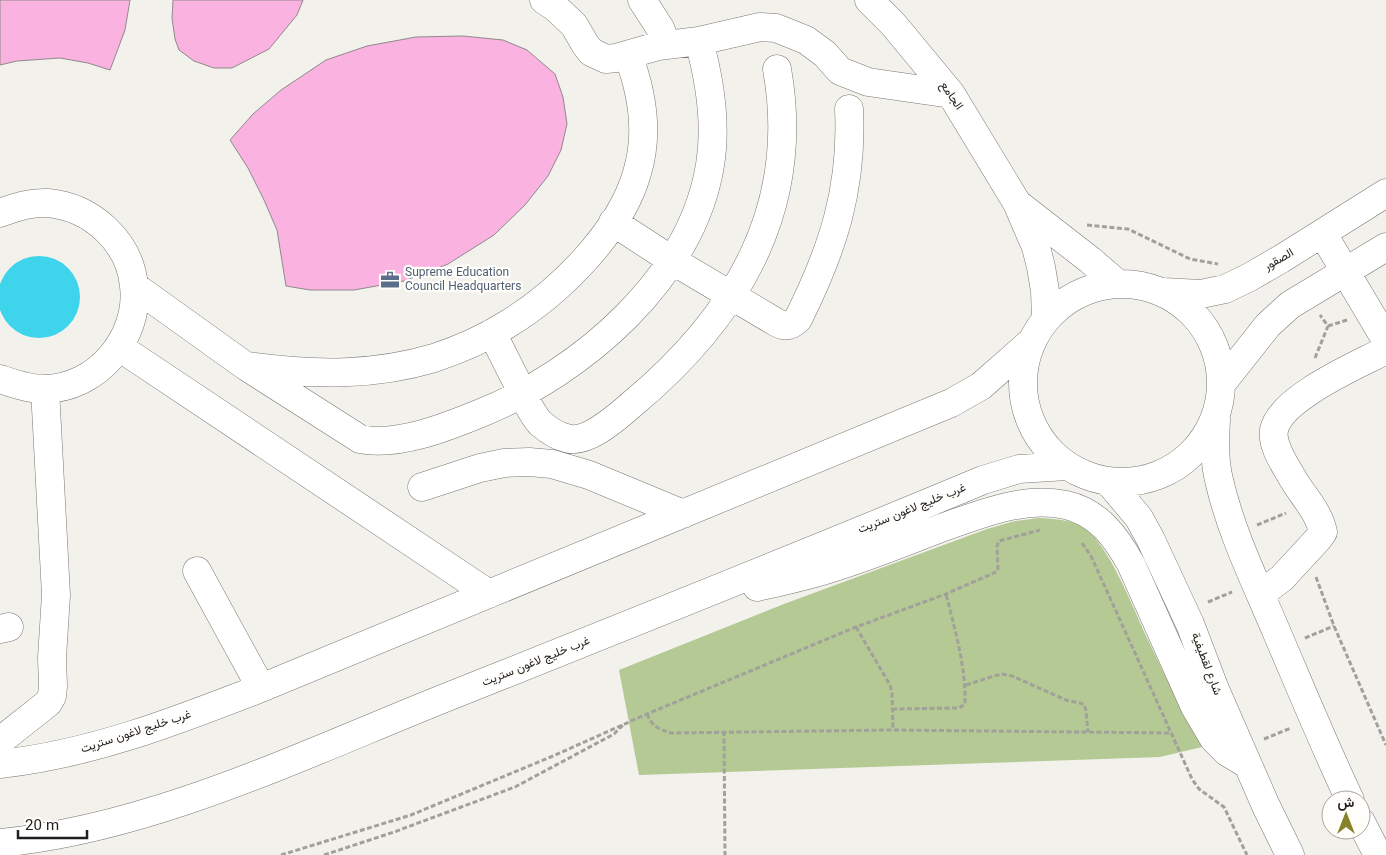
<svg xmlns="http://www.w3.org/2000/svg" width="1386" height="855" font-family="Georgia,Vazirmatn,serif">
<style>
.green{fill:#b4c993}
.water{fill:#3dd4ec}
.building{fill:#fab2e0;stroke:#8f898c}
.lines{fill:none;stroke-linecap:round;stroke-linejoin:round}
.minor-casing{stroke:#7a7873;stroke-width:29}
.path{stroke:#a1a09b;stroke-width:3;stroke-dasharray:5 2.5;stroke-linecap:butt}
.minor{stroke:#fff;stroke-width:28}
.labels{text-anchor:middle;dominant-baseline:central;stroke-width:4.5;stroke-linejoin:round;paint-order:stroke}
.street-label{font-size:12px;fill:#1f1f1d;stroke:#fffefa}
.service-label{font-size:12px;fill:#4e5e75;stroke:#fffefa;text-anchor:start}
</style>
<rect width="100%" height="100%" fill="#f2f1eb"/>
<path class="green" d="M 1039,518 C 1053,519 1070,519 1083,527 C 1110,545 1134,611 1149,642 C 1165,677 1184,712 1202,747 L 1160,757 L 639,775 L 619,670 L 784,604 L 987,529 L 1015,521 Z"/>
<path class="water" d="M-2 297a41 41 0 1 1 82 0a41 41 0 1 1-82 0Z"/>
<path class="building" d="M 0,0 L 130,0 L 125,30 L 110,70 L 88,63 L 60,58 L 17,61 L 0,65 Z
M 173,0 L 303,0 L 297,15 L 269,49 L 232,68 L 214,68 L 194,61 L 179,50 L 175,39 L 172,18 Z
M 463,36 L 503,40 L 527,50 L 555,74 L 563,97 L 567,124 L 561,150 L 548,176 L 525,205 L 494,235 L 448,264 L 404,281 L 354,290 L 310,290 L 286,286 L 277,230 L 264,200 L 248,168 L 230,140 L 253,114 L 281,90 L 326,60 L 367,46 L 416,37 Z"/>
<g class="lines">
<g class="minor-casing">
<path id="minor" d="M 544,0 L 556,8 L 574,25 L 585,44 L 591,52 L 606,59 L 616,58 L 658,46 L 699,41 L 760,27 L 776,28 L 806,40 L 825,54 L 840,71 L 868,82 L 951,94
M 642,0 L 660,28 L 667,45
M 869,0 L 893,24 L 951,94 L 1017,203 L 1036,247 L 1041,267 L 1045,291 L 1046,319
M 1018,204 L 1090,260 L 1118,284
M 0,213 C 16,207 31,202 48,203 C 92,207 130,242 134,286 C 140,337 97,389 44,389 C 29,389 15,384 0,379
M 613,222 L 673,261 L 774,321 C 783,327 790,327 798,319 C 833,249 853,188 849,109
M 1323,234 L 1386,340
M1023 383a99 99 0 1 1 198 0a99 99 0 1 1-198 0Z
M 134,286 L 247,367 L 360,439 C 397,447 447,427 481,413 C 582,372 692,278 710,165 C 717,123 710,81 699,41
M 1163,292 L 1201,294 L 1225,289 L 1248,278 L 1281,259 L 1386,193
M 492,333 C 502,352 511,371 521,390 C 526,401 532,414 540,423 C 547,429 557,436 566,438 C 586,445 616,418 631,405 C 736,318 802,209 777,69
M 119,347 L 489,594
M 254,367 C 315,375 374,376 434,358 C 458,350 484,339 506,325 C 558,294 620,233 637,173 C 649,134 642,92 628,55
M 1222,383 L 1268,325 L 1290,305 L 1386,247
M 1216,419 C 1215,440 1214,460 1219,480 C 1231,533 1256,583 1277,633 C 1301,689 1324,745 1350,800
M 1108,481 L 1139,518 L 1151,540 L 1190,624 L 1214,687 L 1266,806 L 1290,855
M 422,487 L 480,468 L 504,463 L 529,462 L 552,464 L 589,475 L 683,514
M 197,571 L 261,688
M 757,587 C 784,581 812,575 838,566 C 873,555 907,541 941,528 C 981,514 1023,496 1066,505 C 1098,512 1116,537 1131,564 L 1195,707 L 1214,739 L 1227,752 L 1247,764
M 1261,594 L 1282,578 L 1318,539 L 1323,532 C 1319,512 1303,496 1293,479 C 1286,466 1271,446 1274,430 C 1280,399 1353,367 1380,353 L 1385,348 L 1386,343
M 0,629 L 9,627
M 0,741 L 48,703 L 52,696 L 53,686 L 52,658 L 56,595 L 45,389
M 0,764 C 92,754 176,721 261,688 L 951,403 L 981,386 L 1031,342
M 1361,822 L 1378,855
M 0,843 C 147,829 294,759 430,704 C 615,630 799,557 983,480 L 1019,469 L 1067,466"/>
</g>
<path class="path" d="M 1087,225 L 1128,229 L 1190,259 L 1218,264
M 1328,326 L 1347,320
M 1315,358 L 1328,326 L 1320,315
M 1257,525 L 1286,513
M 1082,543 L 1091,556 L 1192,779 L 1199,789 L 1224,807 L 1247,855
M 1316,577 L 1334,626 L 1386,745
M 1208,602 L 1232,592
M 856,627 L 890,685 L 892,692 L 893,730
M 1305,638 L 1334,626
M 966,685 L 994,676 L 1002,674 L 1012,676 L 1066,700 L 1084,704 L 1086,711 L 1088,732
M 892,709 L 959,708 L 965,704 C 966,667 955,630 946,594
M 647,714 C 652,726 658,729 671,733 L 893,730 L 1171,733
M 724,731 L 725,855
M 1264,739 L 1291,728
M 281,855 L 411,815 L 553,756 L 647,714 L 856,627 L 946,594 L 994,573 L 998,570 L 997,546 L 999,541 L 1040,530
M 324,855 L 394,832 L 515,787 L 614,734 L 623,725"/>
<use href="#minor" class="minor"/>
</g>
<defs>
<g id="office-bare" transform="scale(1.5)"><path d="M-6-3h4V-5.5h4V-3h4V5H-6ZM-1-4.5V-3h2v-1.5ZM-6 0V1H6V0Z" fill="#5c6f8a" stroke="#fffefa" stroke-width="2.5" paint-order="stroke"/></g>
</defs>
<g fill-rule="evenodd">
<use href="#office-bare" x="390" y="280"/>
</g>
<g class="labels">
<g class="street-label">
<text transform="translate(951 96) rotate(56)">الجامع</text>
<text transform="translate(1279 260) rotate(-30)">الصقور</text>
<text transform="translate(912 509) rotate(-22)">غرب خليج لاغون ستريت</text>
<text transform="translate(536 662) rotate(-22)">غرب خليج لاغون ستريت</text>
<text transform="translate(1206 664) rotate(69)">شارع لقطيفية</text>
<text transform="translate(136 732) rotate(-18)">غرب خليج لاغون ستريت</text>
</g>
<g class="service-label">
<text x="405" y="273">Supreme Education<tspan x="405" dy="14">Council Headquarters</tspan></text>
</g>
</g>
<g transform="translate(1346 815)"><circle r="24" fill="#fffefa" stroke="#a5a5a2"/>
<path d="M0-4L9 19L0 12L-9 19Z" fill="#87832b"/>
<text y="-8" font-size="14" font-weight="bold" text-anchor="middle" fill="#1f1f1d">ش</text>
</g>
<path d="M18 830v8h69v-8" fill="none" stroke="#1f1f1d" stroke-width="2.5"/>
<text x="25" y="830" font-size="15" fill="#1f1f1d" stroke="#fffefa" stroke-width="4" paint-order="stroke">20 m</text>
</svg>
